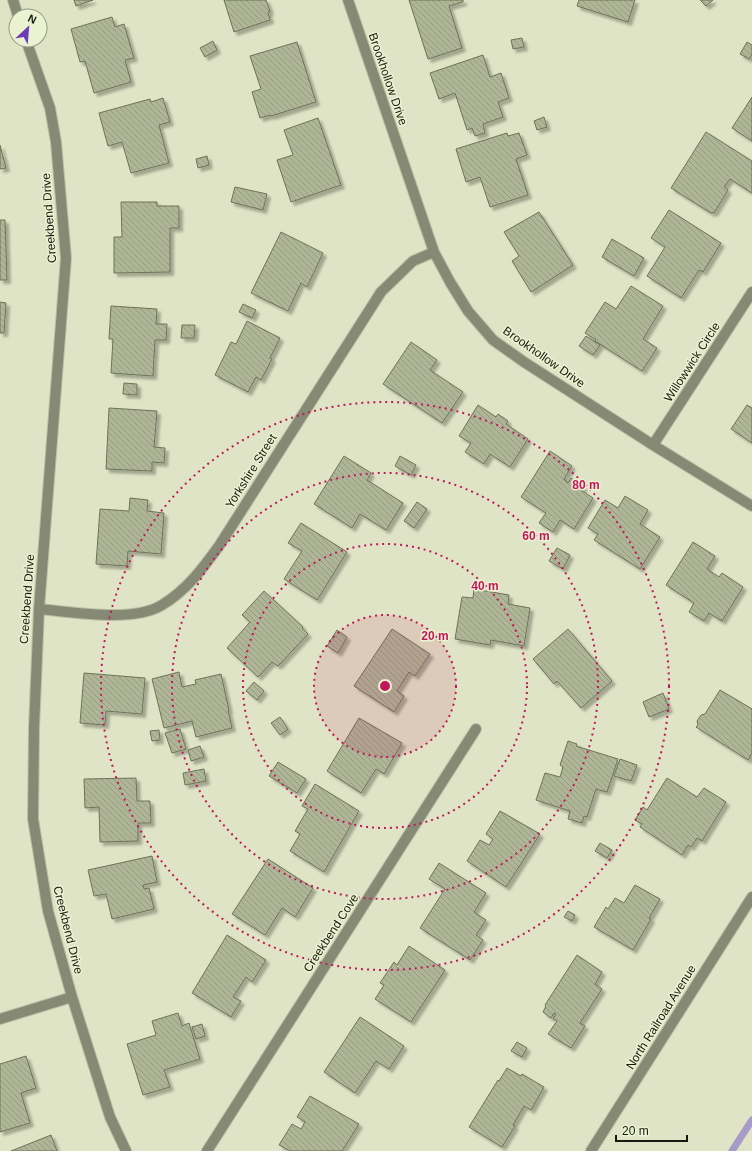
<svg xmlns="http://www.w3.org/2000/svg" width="752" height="1151" font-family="Helvetica,sans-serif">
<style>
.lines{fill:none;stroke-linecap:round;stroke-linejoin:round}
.stream{stroke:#a79bc9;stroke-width:7}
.building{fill:url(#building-back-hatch);stroke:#6e7357;filter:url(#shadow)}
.minor-casing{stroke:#babfa4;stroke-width:12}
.minor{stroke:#868a75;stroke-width:10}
.ring{fill:none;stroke:#c2185b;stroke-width:2;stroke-dasharray:2 4}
.labels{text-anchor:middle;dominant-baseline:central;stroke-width:3;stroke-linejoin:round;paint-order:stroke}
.street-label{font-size:12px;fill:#17190e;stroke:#ebf2d2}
.centre{fill:#c2185b;stroke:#ebf2d2;stroke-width:2}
.ring-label{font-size:12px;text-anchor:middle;font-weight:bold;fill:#c2185b;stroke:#ebf2d2;stroke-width:3;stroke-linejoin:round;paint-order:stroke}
</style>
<defs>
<pattern id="building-back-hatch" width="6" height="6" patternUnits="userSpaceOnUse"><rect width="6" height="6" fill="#afb597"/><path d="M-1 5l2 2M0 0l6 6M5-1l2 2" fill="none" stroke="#969b81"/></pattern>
<filter id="shadow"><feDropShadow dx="3.5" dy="3.5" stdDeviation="1" flood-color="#0004"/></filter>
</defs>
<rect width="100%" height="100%" fill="#dee4c5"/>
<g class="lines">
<path class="stream" d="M 732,1151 L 752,1120"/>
</g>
<path class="building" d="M 74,0 L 93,0 L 76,6 Z
M 224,0 L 266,0 L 270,11 L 268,12 L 270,20 L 234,32 Z
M 409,0 L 463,0 L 463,2 L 449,6 L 462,48 L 428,59 Z
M 579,0 L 635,0 L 628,22 L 577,6 Z
M 700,0 L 713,0 L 706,6 Z
M 112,17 L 115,27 L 124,24 L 134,58 L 125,60 L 131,82 L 94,93 L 85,61 L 80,62 L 71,29 Z
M 522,38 L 524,47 L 513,49 L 511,40 Z
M 213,41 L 217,50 L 205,57 L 200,48 Z
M 297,42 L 316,102 L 271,116 L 270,115 L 260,118 L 252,92 L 261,89 L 250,56 Z
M 747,42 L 752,45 L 752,54 L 749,59 L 740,54 Z
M 483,55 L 490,77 L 501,73 L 509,98 L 498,102 L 503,117 L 483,124 L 485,133 L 475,136 L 472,128 L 467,130 L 455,93 L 439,99 L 430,73 Z
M 752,97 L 752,141 L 732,128 Z
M 163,98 L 170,122 L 159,125 L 169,163 L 131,173 L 122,142 L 108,146 L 99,113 L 150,99 L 151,102 Z
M 544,117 L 547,127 L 537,130 L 534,121 Z
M 318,118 L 341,185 L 291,202 L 277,160 L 293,155 L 284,130 Z
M 706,132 L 752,161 L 752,193 L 730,179 L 724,187 L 728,190 L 714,213 L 712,212 L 711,213 L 671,188 Z
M 507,133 L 508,136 L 519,133 L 527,155 L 516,159 L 528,195 L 490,207 L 480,177 L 466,182 L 456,149 Z
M 0,145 L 6,168 L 0,169 Z
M 207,156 L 209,165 L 198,168 L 196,159 Z
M 235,187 L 267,194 L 263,210 L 231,202 Z
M 121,202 L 157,202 L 157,206 L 179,206 L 179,228 L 170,228 L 170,272 L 114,273 L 114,237 L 122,237 Z
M 669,210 L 721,243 L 703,272 L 699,270 L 681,298 L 647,276 L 665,247 L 651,238 Z
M 539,212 L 573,265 L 531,292 L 512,261 L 519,256 L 504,232 Z
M 0,220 L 5,220 L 7,280 L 0,280 Z
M 281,232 L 323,253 L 307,287 L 301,283 L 288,311 L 251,293 Z
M 612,239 L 644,258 L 634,276 L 602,257 Z
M 631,286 L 663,306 L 643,339 L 657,348 L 642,371 L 595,341 L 596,340 L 585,333 L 605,302 L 616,309 Z
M 0,302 L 6,303 L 4,333 L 0,333 Z
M 243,304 L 256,310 L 252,318 L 239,312 Z
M 111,306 L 157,309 L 156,324 L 167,324 L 166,340 L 155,340 L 153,376 L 111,373 L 113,339 L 109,339 Z
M 247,321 L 280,338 L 270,358 L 272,359 L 261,380 L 256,377 L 248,392 L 215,375 L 231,342 L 236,344 Z
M 182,325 L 195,325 L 194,338 L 181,338 Z
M 586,336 L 600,345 L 593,355 L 579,346 Z
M 411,342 L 437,360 L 430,370 L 463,392 L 442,423 L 383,384 Z
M 124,383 L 137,384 L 137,395 L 123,394 Z
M 478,405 L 496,417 L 498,414 L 508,421 L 506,424 L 528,439 L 510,467 L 490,454 L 484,464 L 465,452 L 471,443 L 459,436 Z
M 747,405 L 752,408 L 752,443 L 731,429 Z
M 109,408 L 157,411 L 154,447 L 165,448 L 164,463 L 152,462 L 152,471 L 106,469 Z
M 550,451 L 572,466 L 564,479 L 568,483 L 571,478 L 584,487 L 581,490 L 593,498 L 574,529 L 560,520 L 553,532 L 539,523 L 546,513 L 521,497 Z
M 344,456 L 371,473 L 367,480 L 403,503 L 386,530 L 360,514 L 352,528 L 314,504 Z
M 400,456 L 416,465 L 411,475 L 395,466 Z
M 625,496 L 648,510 L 640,524 L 660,537 L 640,569 L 594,540 L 598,534 L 588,528 L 605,500 L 618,508 Z
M 130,498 L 148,500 L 147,511 L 164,513 L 161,554 L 128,551 L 127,566 L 96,564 L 100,509 L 129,511 Z
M 417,502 L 427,509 L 414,528 L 404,521 Z
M 301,523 L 347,552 L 317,600 L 284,579 L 302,551 L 288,543 Z
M 693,542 L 715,556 L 707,569 L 719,577 L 722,573 L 743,587 L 722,621 L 709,613 L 704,621 L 689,612 L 694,603 L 666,585 Z
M 557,548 L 570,555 L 563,569 L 549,561 Z
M 474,589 L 509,595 L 508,604 L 530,608 L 524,646 L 491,640 L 490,645 L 455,639 L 462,597 L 473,598 Z
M 264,591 L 303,627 L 302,628 L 308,634 L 278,666 L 272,662 L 258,677 L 227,648 L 250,622 L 242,615 Z
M 392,629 L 430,654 L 415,676 L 409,672 L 397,691 L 404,696 L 394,712 L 354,686 Z
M 568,629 L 612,681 L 581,708 L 557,681 L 554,684 L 533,659 Z
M 337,630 L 347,637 L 338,653 L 327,646 Z
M 179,672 L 182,687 L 196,684 L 195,680 L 221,674 L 229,710 L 228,710 L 232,728 L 196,737 L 192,721 L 164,728 L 152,679 Z
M 84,673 L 145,678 L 142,714 L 106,711 L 105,725 L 80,723 Z
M 254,682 L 264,691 L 257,700 L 246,691 Z
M 720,690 L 752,709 L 752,753 L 748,760 L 696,727 L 698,725 L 697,721 L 701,715 L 705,714 Z
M 663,693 L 669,709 L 649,717 L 643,702 Z
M 280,717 L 288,729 L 280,735 L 271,723 Z
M 359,718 L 402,743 L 384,774 L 376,769 L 361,793 L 327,771 Z
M 180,729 L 186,749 L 172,753 L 165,733 Z
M 159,730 L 160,740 L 152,741 L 150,731 Z
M 568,741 L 577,744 L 576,746 L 618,759 L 607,792 L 596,789 L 587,817 L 584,816 L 582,823 L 568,819 L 570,811 L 536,800 L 545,773 L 560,777 L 563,767 L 560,765 Z
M 200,746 L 204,757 L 191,761 L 188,750 Z
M 620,759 L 637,765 L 631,781 L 614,776 Z
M 278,762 L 306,779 L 297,793 L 269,776 Z
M 204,769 L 206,781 L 185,785 L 183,773 Z
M 136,778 L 137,801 L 150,801 L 151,823 L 138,823 L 138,841 L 100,842 L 99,807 L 85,808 L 84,779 Z
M 667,778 L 697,797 L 704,788 L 726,802 L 702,841 L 697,838 L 691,847 L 688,845 L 682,855 L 640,827 L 642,824 L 635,820 L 643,807 L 647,810 Z
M 315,784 L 359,811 L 324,872 L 290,851 L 300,834 L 295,831 L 308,809 L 302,806 Z
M 500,811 L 540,834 L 506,887 L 467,861 L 480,840 L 489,845 L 493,839 L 486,834 Z
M 600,843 L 612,850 L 607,858 L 595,851 Z
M 152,856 L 157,882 L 143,885 L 144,889 L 149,888 L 154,909 L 112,919 L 106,894 L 94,896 L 88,870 Z
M 268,859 L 313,888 L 295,917 L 282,908 L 265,935 L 232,914 Z
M 439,863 L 486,893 L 474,912 L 486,920 L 476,935 L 483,940 L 470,960 L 420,928 L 445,889 L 429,879 Z
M 635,885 L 660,899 L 649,918 L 651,919 L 633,950 L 594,927 L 606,907 L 608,909 L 615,898 L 624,903 Z
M 568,911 L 575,915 L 572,921 L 564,917 Z
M 227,935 L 266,960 L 252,982 L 246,977 L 233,997 L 241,1001 L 231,1017 L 192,993 Z
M 409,946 L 445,970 L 411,1022 L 375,999 L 384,985 L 380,983 L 394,962 L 397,965 Z
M 577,955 L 602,972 L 595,984 L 602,989 L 580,1023 L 585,1026 L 571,1048 L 548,1034 L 557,1021 L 553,1019 L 556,1014 L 554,1013 L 551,1018 L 543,1012 L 546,1006 L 545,1005 Z
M 178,1013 L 182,1026 L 189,1023 L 200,1059 L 164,1070 L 170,1087 L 143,1095 L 127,1044 L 156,1035 L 152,1021 Z
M 360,1017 L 404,1046 L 389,1069 L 376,1061 L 355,1093 L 324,1072 Z
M 202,1024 L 205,1036 L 196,1039 L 192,1027 Z
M 517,1042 L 527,1048 L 522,1057 L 511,1051 Z
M 26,1056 L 36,1088 L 21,1093 L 30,1123 L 0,1132 L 0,1064 Z
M 507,1068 L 521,1076 L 522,1074 L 544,1087 L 531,1110 L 524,1106 L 513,1125 L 515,1126 L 502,1147 L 469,1127 L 498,1080 L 499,1081 Z
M 310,1096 L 359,1124 L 342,1151 L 290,1151 L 279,1145 L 292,1124 L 301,1129 L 305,1122 L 297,1117 Z
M 51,1135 L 57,1151 L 11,1151 Z"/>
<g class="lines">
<g class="minor-casing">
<path id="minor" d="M 13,0 L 18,16
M 348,0 L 434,252 L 450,282 L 468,311 L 493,340 L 524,362 L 653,445 L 752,506
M 26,40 L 50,108 L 56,142 L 66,258 L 39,609 L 34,728 L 33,819 L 48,911 L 72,997 L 110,1117 L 126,1151
M 653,445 L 752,292
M 39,609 C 73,612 133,623 162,605 C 187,590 203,568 219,546 L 381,292 L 413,261 L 434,252
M 0,1019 L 72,997
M 207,1151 L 476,729
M 591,1151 L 752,897"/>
</g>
<use href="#minor" class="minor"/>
</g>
<circle cx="385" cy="686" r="71" fill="#c2185b" fill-opacity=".12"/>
<g class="ring">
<circle cx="385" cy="686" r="71"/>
<circle cx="385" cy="686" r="142"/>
<circle cx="385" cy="686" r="213"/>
<circle cx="385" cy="686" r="284"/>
</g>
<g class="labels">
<g class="street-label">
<text transform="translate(388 79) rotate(71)">Brookhollow Drive</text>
<text transform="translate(49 218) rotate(-94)">Creekbend Drive</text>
<text transform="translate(544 357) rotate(35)">Brookhollow Drive</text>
<text transform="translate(692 362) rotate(-57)">Willowwick Circle</text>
<text transform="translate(251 471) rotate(-58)">Yorkshire Street</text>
<text transform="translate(27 599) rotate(-86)">Creekbend Drive</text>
<text transform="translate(68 930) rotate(76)">Creekbend Drive</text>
<text transform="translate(331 933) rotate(-57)">Creekbend Cove</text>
<text transform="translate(661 1017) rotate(-58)">North Railroad Avenue</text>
</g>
</g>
<circle cx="385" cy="686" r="6" class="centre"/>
<g class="ring-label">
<text x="586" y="489">80 m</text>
<text x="536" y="540">60 m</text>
<text x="485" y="590">40 m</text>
<text x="435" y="640">20 m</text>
</g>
<g transform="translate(28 28) rotate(26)"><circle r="19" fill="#ebf2d2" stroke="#969b84"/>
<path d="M0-3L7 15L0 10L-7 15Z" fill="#6a3db4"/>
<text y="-6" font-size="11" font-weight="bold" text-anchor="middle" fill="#17190e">N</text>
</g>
<path d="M616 1135v6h71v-6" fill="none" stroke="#17190e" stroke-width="2"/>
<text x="622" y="1135" font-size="12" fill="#17190e" stroke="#ebf2d2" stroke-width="3" paint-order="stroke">20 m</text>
</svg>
